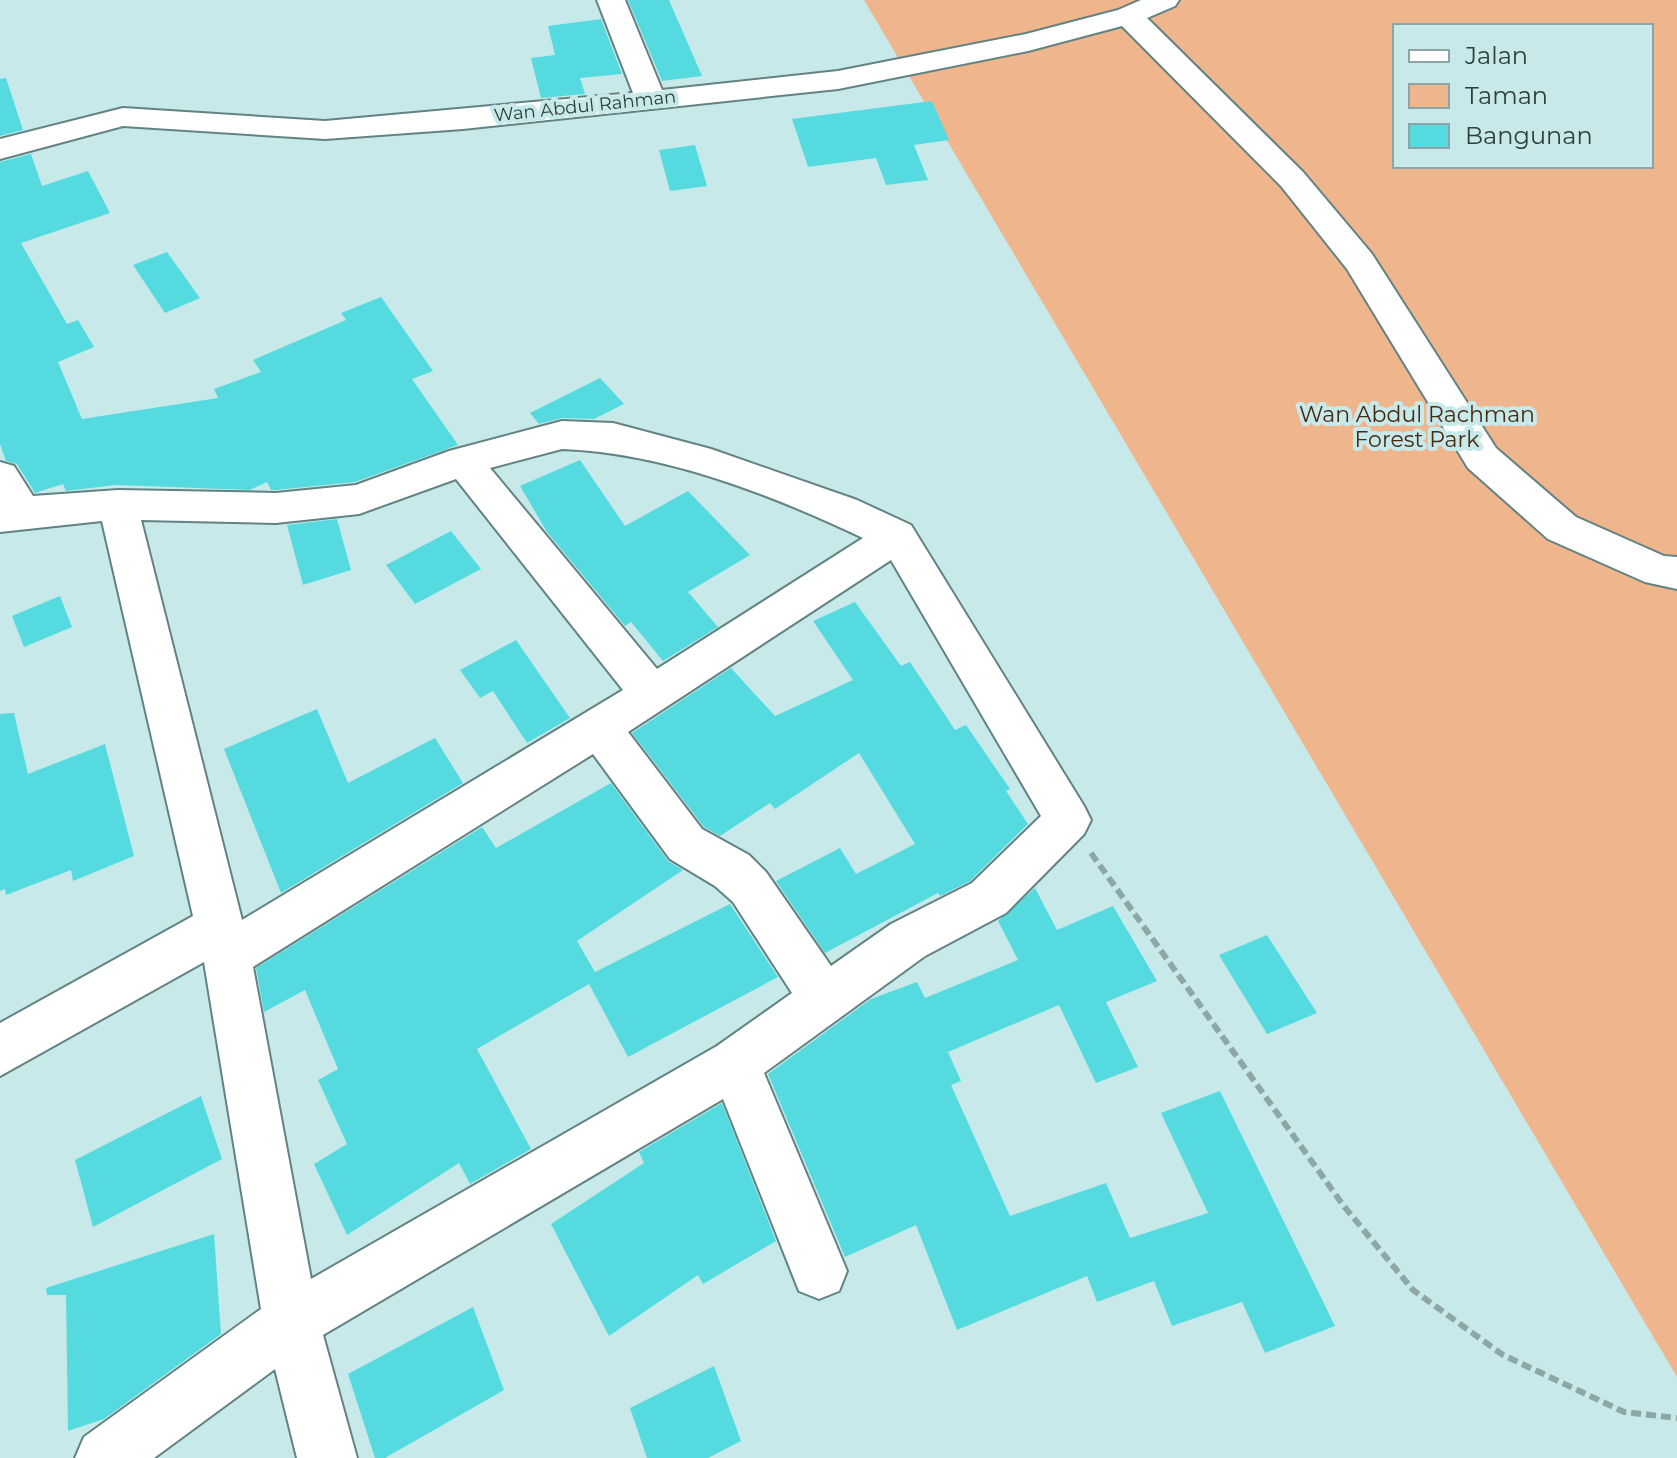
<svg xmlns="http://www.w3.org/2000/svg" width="1677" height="1458" font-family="Montserrat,sans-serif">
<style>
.green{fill:#efb58d;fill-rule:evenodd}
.building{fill:#55dbdf}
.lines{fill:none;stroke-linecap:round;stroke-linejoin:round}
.minor-casing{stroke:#638282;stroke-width:4}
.path{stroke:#8da7a8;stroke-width:6;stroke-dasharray:10 5;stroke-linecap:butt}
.minor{fill:#fff;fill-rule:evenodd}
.labels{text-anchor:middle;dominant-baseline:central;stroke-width:8;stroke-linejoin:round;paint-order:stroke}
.far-street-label{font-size:18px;fill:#2f3d3d;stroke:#c8e9ea}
.park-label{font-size:22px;fill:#482912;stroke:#c8e9ea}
</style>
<rect width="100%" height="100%" fill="#c8e9ea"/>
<path class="green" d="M 864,0 L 1677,0 L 1677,1377 ZM 1395,26 L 1651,26 L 1651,166 L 1395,166 Z"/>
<path class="building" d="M 628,0 L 669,0 L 702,76 L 662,81 Z
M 601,19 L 622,74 L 580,78 L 585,94 L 541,98 L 531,58 L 555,55 L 548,26 Z
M 6,78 L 23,130 L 0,136 L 0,79 Z
M 932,101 L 949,140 L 914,145 L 928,180 L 886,185 L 876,158 L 808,167 L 792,119 Z
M 695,145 L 707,186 L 670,191 L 659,150 Z
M 31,154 L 42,186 L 88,171 L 110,213 L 21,243 L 67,324 L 78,320 L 94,347 L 58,362 L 82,419 L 218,398 L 214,389 L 261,372 L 253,360 L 346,320 L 341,313 L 381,297 L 433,371 L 412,379 L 458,445 L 355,482 L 276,490 L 271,490 L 267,482 L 250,490 L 116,485 L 66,491 L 63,484 L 35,493 L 17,464 L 6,461 L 0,444 L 0,162 Z
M 167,252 L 200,298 L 165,313 L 133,265 Z
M 600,378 L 624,404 L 594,419 L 562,418 L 539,424 L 530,413 Z
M 580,460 L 625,526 L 688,491 L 750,555 L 688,592 L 718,627 L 663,661 L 631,622 L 625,626 L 547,532 L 520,486 Z
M 337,519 L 351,570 L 303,585 L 287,525 Z
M 451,531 L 481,569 L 415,604 L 386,565 Z
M 60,596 L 72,627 L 24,647 L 12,616 Z
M 855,602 L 901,666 L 910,662 L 955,730 L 966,725 L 1010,789 L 1006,791 L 1028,824 L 970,881 L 940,896 L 938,893 L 825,953 L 776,881 L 840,848 L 856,874 L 915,844 L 859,753 L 775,809 L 770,803 L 720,836 L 704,827 L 632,733 L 731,668 L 775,716 L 853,680 L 813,621 Z
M 516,640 L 570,718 L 527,743 L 493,691 L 480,698 L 460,670 Z
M 317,709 L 348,783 L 435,738 L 463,783 L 281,893 L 224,749 Z
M 14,713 L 28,774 L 105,744 L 134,856 L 73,881 L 71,870 L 6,895 L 5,889 L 0,891 L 0,714 Z
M 611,783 L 668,861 L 683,870 L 577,941 L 595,972 L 730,904 L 778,977 L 628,1057 L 589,984 L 477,1049 L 531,1149 L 470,1184 L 459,1163 L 347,1235 L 314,1164 L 347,1144 L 318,1080 L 338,1069 L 305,990 L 264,1012 L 256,968 L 482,827 L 496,848 Z
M 1035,888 L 1057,930 L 1113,906 L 1157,981 L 1106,1002 L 1138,1067 L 1096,1083 L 1059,1005 L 948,1052 L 961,1081 L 951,1085 L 1010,1216 L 1106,1183 L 1130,1238 L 1208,1213 L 1161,1113 L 1220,1091 L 1335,1326 L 1265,1353 L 1242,1302 L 1172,1326 L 1154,1281 L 1097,1302 L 1087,1276 L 957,1330 L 916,1225 L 845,1257 L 768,1074 L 871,999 L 917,982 L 925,998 L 1018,960 L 998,921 Z
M 1267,935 L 1317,1013 L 1267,1034 L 1219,955 Z
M 201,1096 L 222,1159 L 93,1227 L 75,1160 Z
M 722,1103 L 776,1241 L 703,1284 L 698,1275 L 609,1336 L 551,1224 L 644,1163 L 639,1152 Z
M 214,1234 L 221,1334 L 104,1419 L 68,1431 L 66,1295 L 47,1295 L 46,1288 Z
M 473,1307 L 504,1390 L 385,1458 L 375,1458 L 348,1374 Z
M 714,1366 L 741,1441 L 708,1458 L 647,1458 L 630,1408 Z"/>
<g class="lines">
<g class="minor-casing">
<path id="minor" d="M 597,0 L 625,0 L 662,90 L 838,71 L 1026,34 L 1118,10 L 1141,0 L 1179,0 L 1175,6 L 1147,18 L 1303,172 L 1372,254 L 1496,448 L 1576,517 L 1664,556 L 1677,557 L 1677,589 L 1645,582 L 1548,539 L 1468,468 L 1347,269 L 1281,186 L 1122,26 L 1028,51 L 838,89 L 463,129 L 325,139 L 123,126 L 0,159 L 0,139 L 123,108 L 325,121 L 633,93 Z
M 562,421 L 613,423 L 711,449 L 857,500 L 911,525 L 1084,806 L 1091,820 L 1084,834 L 1006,913 L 925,956 L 764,1073 L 847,1271 L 839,1291 L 819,1299 L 799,1291 L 723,1099 L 323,1335 L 357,1458 L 297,1458 L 275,1369 L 154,1458 L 75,1458 L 84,1437 L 261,1309 L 204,962 L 0,1076 L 0,1023 L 193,916 L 102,521 L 0,532 L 0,462 L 14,466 L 33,496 L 118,490 L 276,493 L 356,485 L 449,451 ZM 562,449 C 665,453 770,494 863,538 L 657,669 L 490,468 ZM 456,479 L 623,690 L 242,920 L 141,520 L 276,523 L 359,514 ZM 891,560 L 1041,816 L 972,883 L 891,924 L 831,966 L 766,872 L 749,855 L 702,829 L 628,732 ZM 593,754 L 670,859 L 715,886 L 733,902 L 792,993 L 717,1046 L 311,1279 L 253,967 Z"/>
</g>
<path class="path" d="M 1091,853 L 1343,1205 L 1413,1290 L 1503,1355 L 1624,1412 L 1677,1418"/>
<use href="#minor" class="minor"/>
</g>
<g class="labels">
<g class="far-street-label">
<text transform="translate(585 106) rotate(-6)">Wan Abdul Rahman</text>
</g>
<g class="park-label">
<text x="1417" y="414">Wan Abdul Rachman<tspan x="1417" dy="25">Forest Park</tspan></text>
</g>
</g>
<rect x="1393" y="24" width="260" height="144" fill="#c8e9ea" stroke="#8ba4a5" stroke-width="2"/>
<rect x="1409" y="50" width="40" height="12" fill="#ffffff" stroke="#8ba4a5" stroke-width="2"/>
<text x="1465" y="64" font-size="24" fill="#2f3d3d">Jalan</text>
<rect x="1409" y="84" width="40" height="24" fill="#efb58d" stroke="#8ba4a5" stroke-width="2"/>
<text x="1465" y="104" font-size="24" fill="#2f3d3d">Taman</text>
<rect x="1409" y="124" width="40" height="24" fill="#55dbdf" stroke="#8ba4a5" stroke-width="2"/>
<text x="1465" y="144" font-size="24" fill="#2f3d3d">Bangunan</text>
</svg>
